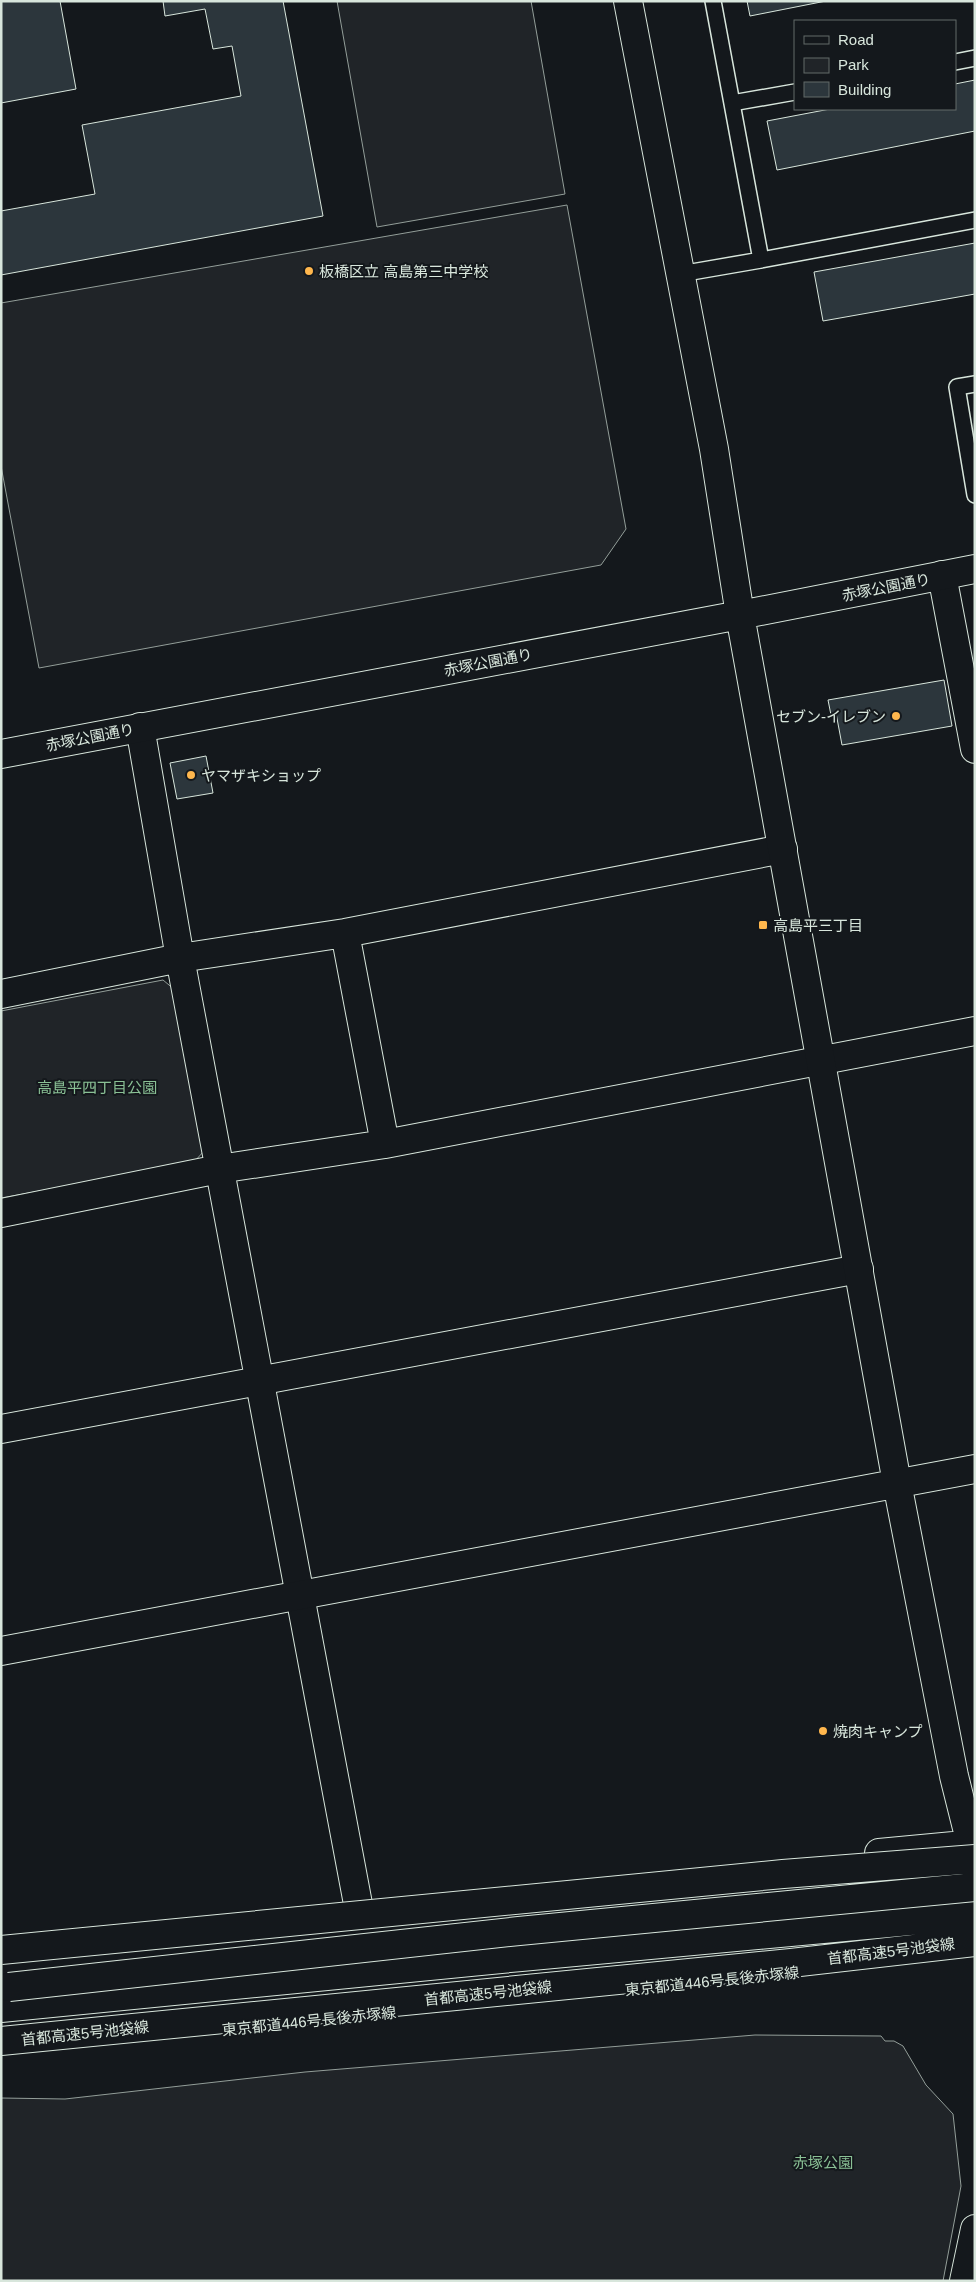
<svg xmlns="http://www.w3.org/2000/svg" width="976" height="2282" font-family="Helvetica,'Noto Sans JP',sans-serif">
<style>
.green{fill:#202428;stroke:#939e99}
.building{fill:#2c363c;stroke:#d8e6dc}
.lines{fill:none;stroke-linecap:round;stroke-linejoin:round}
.lane-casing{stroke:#d8e6dc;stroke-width:18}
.street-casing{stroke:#d8e6dc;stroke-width:30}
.secondary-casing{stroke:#d8e6dc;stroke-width:30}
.highway-casing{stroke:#d8e6dc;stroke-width:30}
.lane{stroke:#14181c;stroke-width:15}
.street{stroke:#14181c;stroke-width:28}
.secondary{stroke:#14181c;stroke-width:28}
.highway{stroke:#14181c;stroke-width:28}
.highway-bridge-casing{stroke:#d8e6dc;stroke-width:30;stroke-linecap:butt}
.highway-bridge{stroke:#14181c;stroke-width:28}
.poi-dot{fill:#ffb74d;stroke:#14181c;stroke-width:2}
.labels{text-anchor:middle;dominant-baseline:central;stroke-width:4;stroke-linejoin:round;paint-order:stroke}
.poi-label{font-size:15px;fill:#d8e6dc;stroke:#14181c;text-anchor:start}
.street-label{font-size:15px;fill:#d8e6dc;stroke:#14181c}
.park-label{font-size:15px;fill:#8ac095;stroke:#14181c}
</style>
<rect width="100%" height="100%" fill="#14181c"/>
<path class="green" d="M 337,1 L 531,1 L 565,194 L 377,227 Z
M 567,205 L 626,529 L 601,565 L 39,668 L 1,466 L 1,303 Z
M 163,980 L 175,990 L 205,1150 L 193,1163 L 1,1198 L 1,1011 Z
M 755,2035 L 881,2036 L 885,2041 L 894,2041 L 903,2046 L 926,2085 L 953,2114 L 961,2186 L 943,2281 L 1,2281 L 1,2098 L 65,2099 L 305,2072 Z"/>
<path class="building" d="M 1,1 L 60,1 L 76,89 L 1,103 Z
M 163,1 L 283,1 L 323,216 L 1,275 L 1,211 L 95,194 L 82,125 L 241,96 L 232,46 L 213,49 L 205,9 L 165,16 Z
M 747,1 L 826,1 L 750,16 Z
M 975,80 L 975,131 L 777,170 L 767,121 L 830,109 L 955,109 L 955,84 Z
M 975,243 L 975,294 L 823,321 L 814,272 Z
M 944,680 L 952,726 L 842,745 L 836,713 L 831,715 L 828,700 Z
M 206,756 L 213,793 L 177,799 L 170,763 Z"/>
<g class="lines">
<g class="lane-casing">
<path id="lane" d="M 955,62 L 975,58
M 732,103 L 795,92
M 761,260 L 975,220
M 680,274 L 761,260 L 713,1
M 975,384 L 957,387 L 975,495"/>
</g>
<g class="street-casing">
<path id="street" d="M 942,575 L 975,749
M 140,727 L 180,958 L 358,1904
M 345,933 L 385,1144
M 1,994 L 180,958 L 345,933 L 783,849
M 1,1213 L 219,1169 L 385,1144 L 975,1031
M 1,1429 L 859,1269"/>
</g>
<g class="secondary-casing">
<path id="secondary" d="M 628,1 L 714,449 L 740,615 L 897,1483 L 954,1776 L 971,1844 L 974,1882
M 1,754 L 740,615 L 975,569
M 1,1651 L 975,1469
M 879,1853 L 975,1844
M 964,2281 L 975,2229"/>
</g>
<g class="highway-casing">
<path id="highway" d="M 1,2008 L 521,1957 L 975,1915
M 1,2041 L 791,1963 L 975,1942"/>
</g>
<use href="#lane" class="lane"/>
<use href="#street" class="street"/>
<use href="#secondary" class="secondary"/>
<use href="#highway" class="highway"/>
<g class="highway-bridge-casing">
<path id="highway-bridge" d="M 1,1950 L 783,1874 L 975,1859
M 9,1987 L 519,1931 L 975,1887"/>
</g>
<use href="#highway-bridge" class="highway-bridge"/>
</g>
<g class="poi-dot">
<circle cx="309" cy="271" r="5"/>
<circle cx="896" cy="716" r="5"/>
<circle cx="191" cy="775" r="5"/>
<rect x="758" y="920" width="10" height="10" rx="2.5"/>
<circle cx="823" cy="1731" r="5"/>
</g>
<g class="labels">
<g class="poi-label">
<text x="319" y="271">板橋区立 高島第三中学校</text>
<text x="886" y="716" text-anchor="end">セブン-イレブン</text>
<text x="201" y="775">ヤマザキショップ</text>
<text x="773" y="925">高島平三丁目</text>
<text x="833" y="1731">焼肉キャンプ</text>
</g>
<g class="street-label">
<text transform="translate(886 587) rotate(-11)">赤塚公園通り</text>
<text transform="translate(488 662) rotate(-11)">赤塚公園通り</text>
<text transform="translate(90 737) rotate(-11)">赤塚公園通り</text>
<text transform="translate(891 1951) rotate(-7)">首都高速5号池袋線</text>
<text transform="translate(712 1981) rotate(-6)">東京都道446号長後赤塚線</text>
<text transform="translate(488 1993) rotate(-6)">首都高速5号池袋線</text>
<text transform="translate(309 2021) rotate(-6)">東京都道446号長後赤塚線</text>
<text transform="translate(85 2033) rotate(-6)">首都高速5号池袋線</text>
</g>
<g class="park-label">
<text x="97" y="1087">高島平四丁目公園</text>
<text x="823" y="2162">赤塚公園</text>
</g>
</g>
<rect width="976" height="2282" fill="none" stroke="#d8e6dc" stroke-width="5"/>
<rect x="794" y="20" width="162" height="90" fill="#14181c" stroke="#626a69"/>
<rect x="804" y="36" width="25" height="8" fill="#14181c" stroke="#626a69"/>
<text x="838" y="45" font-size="15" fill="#d8e6dc">Road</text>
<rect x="804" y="58" width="25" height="15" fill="#202428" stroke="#626a69"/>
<text x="838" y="70" font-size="15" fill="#d8e6dc">Park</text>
<rect x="804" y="82" width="25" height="15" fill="#2c363c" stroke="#626a69"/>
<text x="838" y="95" font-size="15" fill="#d8e6dc">Building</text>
</svg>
